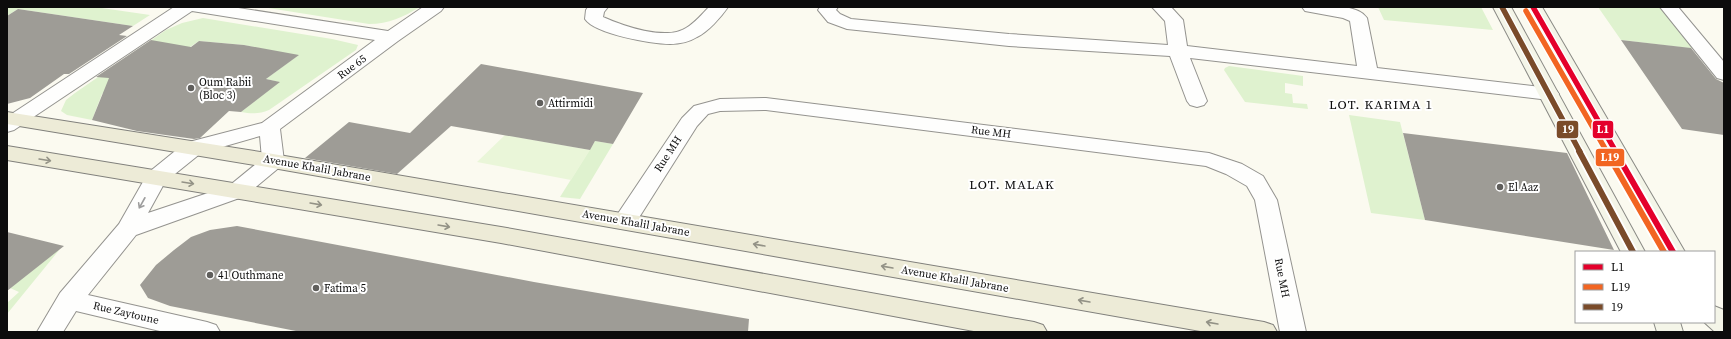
<svg xmlns="http://www.w3.org/2000/svg" width="1731" height="339" font-family="'Source Serif 4',serif">
<style>
.green{fill:#dff2cf}
.pitch{fill:#eaf6d9}
.building{fill:#9e9c96}
.lines{fill:none;stroke-linecap:round;stroke-linejoin:round}
.street-casing{stroke:#94938f;stroke-width:2}
.secondary-casing{stroke:#8a8a85;stroke-width:2}
.primary-casing{stroke:#81807c;stroke-width:2}
.street{fill:#fefefd;fill-rule:evenodd}
.secondary{fill:#f4f5e8;fill-rule:evenodd}
.primary{fill:#edebd7;fill-rule:evenodd}
.bus-1-far1-casing{stroke:#fff;stroke-width:8}
.bus-1-casing{stroke:#fff;stroke-width:10}
.bus-2-far1-casing{stroke:#fff;stroke-width:8}
.bus-2-casing{stroke:#fff;stroke-width:10}
.bus-3-far1-casing{stroke:#fff;stroke-width:8}
.bus-3-casing{stroke:#fff;stroke-width:10}
.bus-1-far1{stroke:#e4002b;stroke-width:5.5}
.bus-1{stroke:#e4002b;stroke-width:6}
.bus-2-far1{stroke:#f26522;stroke-width:5.5}
.bus-2{stroke:#f26522;stroke-width:6}
.bus-3-far1{stroke:#7a4b2a;stroke-width:5.5}
.bus-3{stroke:#7a4b2a;stroke-width:6}
.oneway{stroke:#939286}
.oneway2{stroke:#9d9d9d}
.poi-dot{fill:#605f5c;stroke:#fff;stroke-width:1.5}
.labels{text-anchor:middle;dominant-baseline:central;stroke-width:4;stroke-linejoin:round;paint-order:stroke}
.street-label{font-size:11px;fill:#0c0c0c;stroke:#fff}
.poi-label{font-size:11px;fill:#0c0c0c;stroke:#fff;text-anchor:start}
.quarter-label{font-size:13px;letter-spacing:1px;fill:#0c0c0c;stroke:#fff}
.line-badge{stroke:#fff;stroke-width:1.5}
.badge-label{font-size:11px;text-anchor:middle;font-weight:bold;fill:#fff}
</style>
<rect width="100%" height="100%" fill="#fbfaf0"/>
<path class="green" d="M 7,7 L 95,7 L 150,15 L 133,26 L 18,9 L 7,16 Z
M 262,7 L 420,7 C 403,17 389,24 369,24 Z
M 1378,7 L 1481,7 L 1493,30 L 1384,20 Z
M 1598,7 L 1663,7 L 1697,49 L 1621,40 Z
M 203,18 L 332,39 L 358,45 L 356,50 L 269,110 C 259,114 252,114 241,112 L 279,82 L 266,79 L 297,56 L 244,45 L 199,41 L 187,49 L 125,76 L 102,94 L 92,120 L 67,115 L 61,111 L 66,100 L 75,93 L 166,30 L 182,23 Z
M 1229,66 L 1303,76 L 1303,86 L 1285,83 L 1285,93 L 1292,94 L 1293,103 L 1307,104 L 1308,109 L 1245,102 L 1224,70 L 1225,68 Z
M 1349,115 L 1400,122 L 1425,220 L 1371,213 Z
M 595,141 L 613,144 L 580,199 L 560,197 Z
M 60,249 L 7,314 L 7,303 L 19,292 L 10,288 Z"/>
<path class="pitch" d="M 505,135 L 590,150 L 571,180 L 477,162 Z"/>
<path class="building" d="M 18,9 L 133,26 L 119,35 L 127,36 L 69,74 L 64,74 L 30,98 L 7,104 L 7,16 Z
M 151,40 L 191,47 L 199,41 L 244,45 L 299,55 L 266,79 L 280,82 L 241,112 L 229,111 L 200,138 L 194,139 L 137,131 L 92,120 L 109,78 L 96,77 Z
M 1621,40 L 1691,48 L 1716,79 L 1724,83 L 1724,135 L 1682,129 Z
M 481,64 L 643,93 L 613,144 L 595,141 L 590,150 L 451,126 L 397,174 L 305,158 L 349,122 L 410,133 Z
M 1403,133 L 1567,153 L 1614,250 L 1425,220 Z
M 237,226 L 534,282 L 749,319 L 748,332 L 301,332 L 170,306 L 148,298 L 140,285 L 156,265 L 174,250 L 191,237 L 210,230 Z
M 7,232 L 64,246 L 7,291 Z"/>
<g class="lines">
<g class="street-casing">
<path id="street" d="M 174,7 L 232,7 L 388,31 L 423,7 L 444,7 L 441,11 L 398,41 L 280,129 L 284,161 L 281,166 L 245,196 L 136,235 L 88,295 L 207,322 L 216,325 L 220,332 L 164,332 L 76,311 L 63,332 L 37,332 L 60,293 L 119,224 L 148,173 L 185,143 L 262,123 L 375,40 L 192,11 L 14,130 L 7,132 L 7,117 ZM 260,136 L 262,159 L 229,186 L 148,213 L 165,182 L 201,153 Z
M 588,7 L 608,7 L 604,12 L 603,17 C 623,26 666,41 686,28 C 695,23 702,14 709,7 L 728,7 C 721,17 708,32 697,37 C 689,42 679,44 670,44 C 652,44 595,34 585,19 L 586,10 Z
M 820,7 L 838,7 L 836,10 L 840,14 L 851,19 L 1009,34 L 1168,45 L 1165,21 L 1152,7 L 1171,7 L 1183,20 L 1187,46 L 1357,66 L 1350,21 L 1343,18 L 1305,11 L 1302,7 C 1320,7 1356,2 1367,18 L 1377,68 L 1549,88 L 1556,90 L 1559,94 L 1556,98 L 1549,100 L 1190,58 L 1207,101 L 1204,105 L 1197,107 L 1190,105 L 1187,101 L 1170,56 L 1009,46 L 847,29 L 828,22 L 818,10 Z
M 1660,7 L 1678,7 L 1724,62 L 1724,80 L 1717,78 Z
M 766,98 L 1209,153 L 1242,164 L 1263,176 L 1277,200 L 1306,332 L 1280,332 L 1255,200 L 1247,186 L 1226,174 L 1206,166 L 766,110 L 720,111 L 708,114 L 697,126 L 633,227 L 625,229 L 617,227 L 613,221 L 617,215 L 682,118 L 694,106 L 720,99 Z"/>
</g>
<g class="secondary-casing">
<path id="secondary" d="M 1493,7 L 1511,7 L 1645,252 L 1621,252 Z
M 1524,7 L 1542,7 L 1685,252 L 1661,252 Z
M 1714,306 L 1724,310 L 1724,332 L 1715,332 L 1704,322 L 1714,322 Z
M 1654,322 L 1680,322 L 1683,332 L 1657,332 Z"/>
</g>
<g class="primary-casing">
<path id="primary" d="M 7,112 L 273,154 L 1264,322 L 1273,325 L 1277,332 L 1206,332 L 273,168 L 7,124 Z
M 7,146 L 501,227 L 1034,322 L 1043,325 L 1047,332 L 979,332 L 501,243 L 7,160 Z"/>
</g>
<use href="#street" class="street"/>
<use href="#secondary" class="secondary"/>
<use href="#primary" class="primary"/>
<g class="bus-1-far1-casing">
<path id="bus-1-far1" d="M 1533,7 L 1616,152"/>
</g>
<g class="bus-1-casing">
<path id="bus-1" d="M 1615,151 L 1673,252"/>
</g>
<g class="bus-2-far1-casing">
<path id="bus-2-far1" d="M 1526,11 L 1607,152"/>
</g>
<g class="bus-2-casing">
<path id="bus-2" d="M 1606,151 L 1664,252"/>
</g>
<g class="bus-3-far1-casing">
<path id="bus-3-far1" d="M 1502,7 L 1580,152"/>
</g>
<g class="bus-3-casing">
<path id="bus-3" d="M 1579,151 L 1633,252"/>
</g>
<use href="#bus-1-far1" class="bus-1-far1"/>
<use href="#bus-1" class="bus-1"/>
<use href="#bus-2-far1" class="bus-2-far1"/>
<use href="#bus-2" class="bus-2"/>
<use href="#bus-3-far1" class="bus-3-far1"/>
<use href="#bus-3" class="bus-3"/>
</g>
<defs><path id="oneway-shaft" d="M-6 0H5M1.5-3L5.5 0L1.5 3" fill="none" stroke-width="1.6" stroke-linecap="round" stroke-linejoin="round"/></defs>
<g class="oneway">
<use href="#oneway-shaft" transform="translate(45 160) rotate(9)"/>
<use href="#oneway-shaft" transform="translate(188 183) rotate(9)"/>
<use href="#oneway-shaft" transform="translate(316 204) rotate(10)"/>
<use href="#oneway-shaft" transform="translate(444 226) rotate(10)"/>
<use href="#oneway-shaft" transform="translate(759 245) rotate(-170)"/>
<use href="#oneway-shaft" transform="translate(887 267) rotate(-170)"/>
<use href="#oneway-shaft" transform="translate(1084 301) rotate(-170)"/>
<use href="#oneway-shaft" transform="translate(1212 323) rotate(-170)"/>
</g>
<use class="oneway2" href="#oneway-shaft" transform="translate(142 203) rotate(119)"/>
<g class="poi-dot">
<circle cx="191" cy="88" r="4"/>
<circle cx="540" cy="103" r="4"/>
<circle cx="1500" cy="187" r="4"/>
<circle cx="210" cy="275" r="4"/>
<circle cx="316" cy="288" r="4"/>
</g>
<g class="labels">
<g class="street-label">
<text transform="translate(352 67) rotate(-37)">Rue 65</text>
<text transform="translate(991 132) rotate(7)">Rue MH</text>
<text transform="translate(668 154) rotate(-57)">Rue MH</text>
<text transform="translate(317 168) rotate(10)">Avenue Khalil Jabrane</text>
<text transform="translate(636 223) rotate(10)">Avenue Khalil Jabrane</text>
<text transform="translate(1282 278) rotate(79)">Rue MH</text>
<text transform="translate(955 279) rotate(10)">Avenue Khalil Jabrane</text>
<text transform="translate(126 313) rotate(13)">Rue Zaytoune</text>
</g>
<g class="poi-label">
<text x="199" y="82">Oum Rabii<tspan x="199" dy="13">(Bloc 3)</tspan></text>
<text x="548" y="103">Attirmidi</text>
<text x="1508" y="187">El Aaz</text>
<text x="218" y="275">41 Outhmane</text>
<text x="324" y="288">Fatima 5</text>
</g>
<g class="quarter-label">
<text x="1381" y="104">LOT. KARIMA 1</text>
<text x="1012" y="184">LOT. MALAK</text>
</g>
</g>
<g class="line-badge">
<rect x="1556" y="120" width="23" height="19" rx="4" fill="#7a4b2a"/>
<rect x="1592" y="120" width="22" height="19" rx="4" fill="#e4002b"/>
<rect x="1595" y="148" width="30" height="19" rx="4" fill="#f26522"/>
</g>
<g class="badge-label">
<text x="1568" y="133">19</text>
<text x="1603" y="133">L1</text>
<text x="1610" y="161">L19</text>
</g>
<rect width="1731" height="339" fill="none" stroke="#0c0c0c" stroke-width="16"/>
<rect x="1575" y="251" width="140" height="72" fill="#ffffff" stroke="#9e9e9e"/>
<rect x="1583" y="264" width="20" height="6" fill="#e4002b" stroke="#9e9e9e"/>
<text x="1611" y="271" font-size="12" fill="#0c0c0c">L1</text>
<rect x="1583" y="284" width="20" height="6" fill="#f26522" stroke="#9e9e9e"/>
<text x="1611" y="291" font-size="12" fill="#0c0c0c">L19</text>
<rect x="1583" y="304" width="20" height="6" fill="#7a4b2a" stroke="#9e9e9e"/>
<text x="1611" y="311" font-size="12" fill="#0c0c0c">19</text>
</svg>
